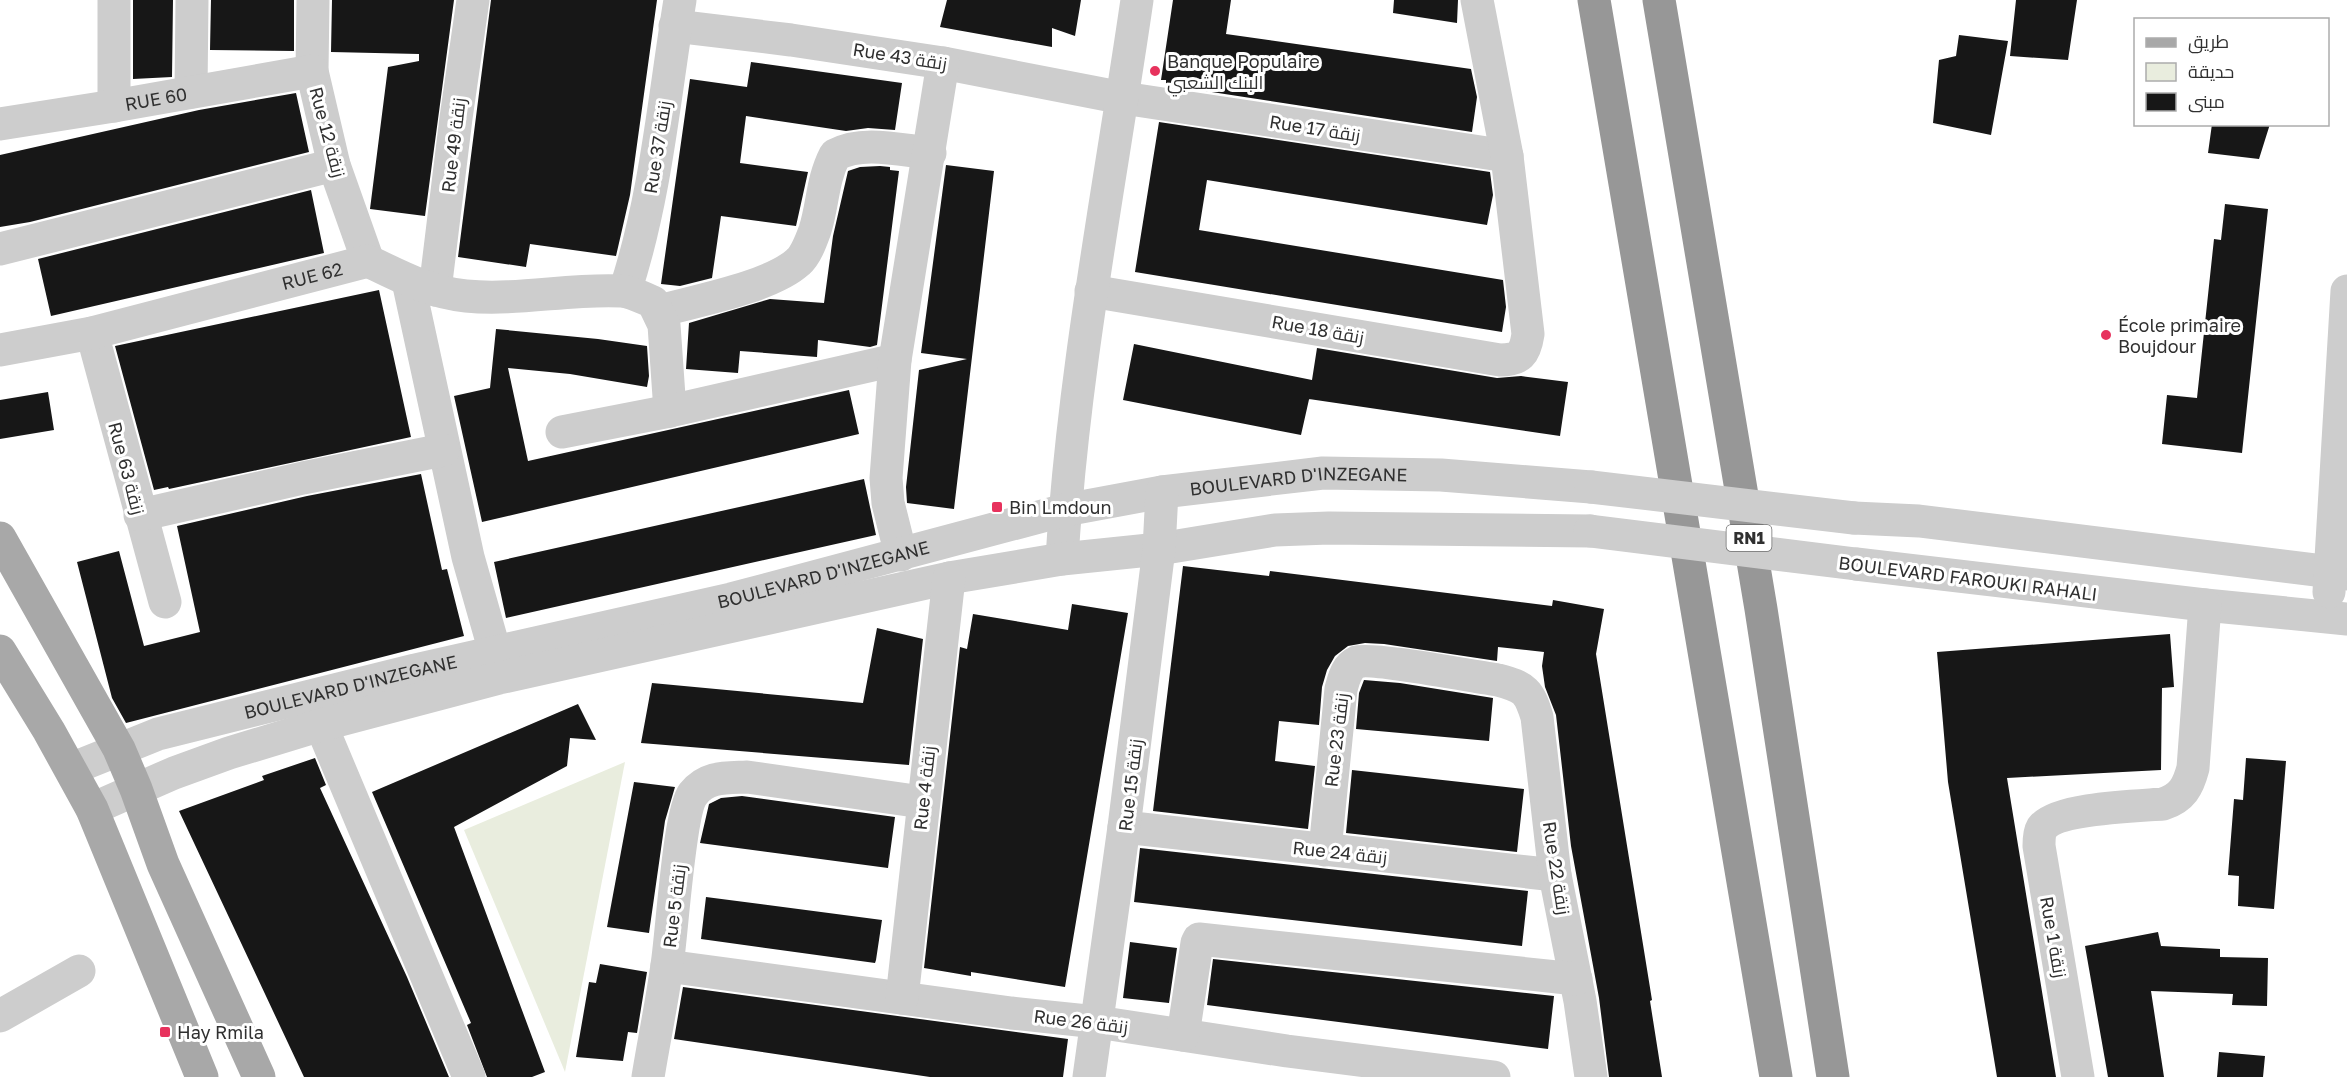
<svg xmlns="http://www.w3.org/2000/svg" width="2347" height="1077" font-family="'Golos Text',Cairo,sans-serif">
<style>
.green{fill:#e9edde}
.building{fill:#171717}
.lines{fill:none;stroke-linecap:round;stroke-linejoin:round}
.minor{stroke:#cdcdcd;stroke-width:33}
.major{stroke:#a8a8a8;stroke-width:33}
.highway{stroke:#979797;stroke-width:33}
.minor-bridge{stroke:#cdcdcd;stroke-width:33}
.poi-dot{fill:#e7325d;stroke:#fff;stroke-width:2}
.labels{text-anchor:middle;dominant-baseline:central;stroke-width:6;stroke-linejoin:round;paint-order:stroke}
.shield{fill:#fff;stroke:#6e6e6e;stroke-width:1.5}
.shield-label{font-size:16px;font-weight:bold;fill:#303030}
.street-label{font-size:18px;fill:#303030;stroke:#fff}
.poi-label{font-size:18px;fill:#303030;stroke:#fff;text-anchor:start}
</style>
<rect width="100%" height="100%" fill="#fff"/>
<path class="green" d="M 625,762 L 565,1072 L 464,830 Z"/>
<path class="building" d="M 133,0 L 173,0 L 172,77 L 133,79 Z
M 211,0 L 294,0 L 294,51 L 210,50 Z
M 332,0 L 454,0 L 425,216 L 370,209 L 388,67 L 419,61 L 419,54 L 331,52 Z
M 491,0 L 657,0 L 630,195 L 616,256 L 530,244 L 526,267 L 458,257 Z
M 947,0 L 1081,0 L 1075,36 L 1052,28 L 1052,47 L 940,27 Z
M 1173,0 L 1231,0 L 1226,34 L 1471,69 L 1477,97 L 1472,132 L 1166,85 L 1166,80 L 1161,80 Z
M 1394,0 L 1458,0 L 1457,23 L 1393,13 Z
M 2016,0 L 2077,0 L 2068,60 L 2010,56 Z
M 1959,35 L 2008,41 L 1991,135 L 1933,123 L 1939,60 L 1956,56 Z
M 751,62 L 902,83 L 895,130 L 868,128 L 846,131 L 746,116 L 740,163 L 808,172 L 796,226 L 721,216 L 712,278 L 680,286 L 661,284 L 690,79 L 747,87 Z
M 296,93 L 309,152 L 30,222 L 0,227 L 0,155 L 199,110 Z
M 1159,122 L 1490,172 L 1493,195 L 1487,225 L 1207,180 L 1199,230 L 1503,280 L 1506,307 L 1502,332 L 1135,272 Z
M 2212,124 L 2270,124 L 2259,159 L 2208,153 Z
M 946,165 L 994,171 L 954,509 L 907,503 L 906,487 L 919,370 L 967,359 L 921,353 Z
M 880,166 L 890,167 L 890,170 L 899,171 L 877,345 L 870,347 L 818,340 L 817,357 L 740,351 L 738,373 L 686,369 L 689,323 L 770,299 L 824,303 L 833,236 L 848,171 L 860,167 Z
M 311,190 L 324,253 L 51,316 L 38,259 Z
M 2225,204 L 2268,209 L 2242,453 L 2162,444 L 2167,395 L 2197,398 L 2214,239 L 2221,240 Z
M 379,290 L 411,437 L 169,489 L 168,487 L 154,490 L 115,346 Z
M 496,329 L 598,339 L 647,346 L 649,376 L 647,387 L 570,374 L 508,368 L 528,461 L 849,390 L 859,434 L 482,522 L 454,396 L 490,388 Z
M 1134,344 L 1312,380 L 1317,348 L 1497,378 L 1521,376 L 1568,382 L 1560,436 L 1309,399 L 1310,395 L 1301,435 L 1123,400 Z
M 48,392 L 54,430 L 0,439 L 0,400 Z
M 421,474 L 442,570 L 447,569 L 464,636 L 126,723 L 112,698 L 77,562 L 119,551 L 144,646 L 200,632 L 177,526 L 307,496 Z
M 864,479 L 876,535 L 506,618 L 494,562 Z
M 1183,566 L 1269,576 L 1270,571 L 1552,606 L 1553,600 L 1604,609 L 1596,654 L 1652,1000 L 1650,1001 L 1662,1077 L 1609,1077 L 1599,998 L 1571,846 L 1556,715 L 1545,687 L 1542,666 L 1544,652 L 1498,647 L 1497,661 L 1384,644 L 1365,643 L 1348,646 L 1335,656 L 1327,670 L 1322,687 L 1319,725 L 1279,721 L 1275,761 L 1315,766 L 1308,829 L 1153,811 Z
M 1072,604 L 1128,613 L 1065,987 L 971,972 L 971,976 L 924,968 L 960,647 L 967,649 L 973,614 L 1068,630 Z
M 877,628 L 923,639 L 909,765 L 641,743 L 652,683 L 863,703 Z
M 2170,634 L 2174,687 L 2162,688 L 2161,770 L 2007,778 L 2056,1077 L 1997,1077 L 1948,782 L 1937,652 Z
M 1364,680 L 1400,683 L 1493,698 L 1489,741 L 1356,729 L 1359,693 Z
M 578,704 L 596,740 L 570,738 L 567,766 L 454,827 L 545,1072 L 532,1077 L 487,1077 L 467,1025 L 471,1023 L 372,792 Z
M 315,758 L 326,785 L 320,788 L 407,977 L 449,1077 L 304,1077 L 179,811 L 264,780 L 262,776 Z
M 2246,758 L 2286,761 L 2274,909 L 2238,906 L 2239,876 L 2228,875 L 2234,799 L 2243,800 Z
M 1352,770 L 1524,789 L 1517,852 L 1346,833 Z
M 634,782 L 675,787 L 665,821 L 649,933 L 607,927 Z
M 742,796 L 895,817 L 888,868 L 700,843 L 709,804 L 721,798 Z
M 1140,848 L 1528,891 L 1522,946 L 1134,902 Z
M 706,897 L 882,920 L 876,960 L 875,963 L 701,939 Z
M 2158,932 L 2161,946 L 2220,949 L 2220,957 L 2268,958 L 2267,1006 L 2232,1005 L 2233,994 L 2151,991 L 2164,1077 L 2108,1077 L 2085,946 Z
M 1130,942 L 1177,948 L 1169,1003 L 1123,998 Z
M 1213,959 L 1554,996 L 1548,1049 L 1207,1005 Z
M 600,964 L 647,972 L 637,1033 L 628,1032 L 623,1061 L 576,1057 L 589,982 L 596,983 Z
M 683,987 L 1068,1039 L 1063,1077 L 930,1077 L 674,1039 Z
M 2219,1052 L 2265,1056 L 2263,1077 L 2217,1077 Z"/>
<g class="lines">
<g class="minor">
<path d="M 114,0 L 114,106"/>
<path d="M 313,0 L 312,71 L 334,165 L 368,261"/>
<path d="M 675,26 L 791,40 L 943,63 L 1123,98 L 1507,156"/>
<path d="M 191,92 L 192,0"/>
<path id="s1" d="M 0,124 L 114,106 L 312,71"/>
<path d="M 0,249 L 334,165"/>
<path d="M 408,281 L 468,557 L 495,652"/>
<path d="M 435,290 L 456,118 L 473,0"/>
<path d="M 625,291 C 656,197 664,98 680,0"/>
<path d="M 1091,291 L 1500,360 C 1520,360 1525,354 1528,334 L 1507,156 L 1477,0"/>
<path d="M 659,311 C 695,301 771,287 798,262 C 806,255 811,241 815,230 C 823,205 822,180 835,155 C 862,140 900,150 930,153"/>
<path d="M 92,333 L 165,602"/>
<path id="s2" d="M 0,350 L 92,333 L 368,261 C 399,276 431,293 466,296 C 518,301 571,288 622,291 C 632,292 643,298 653,302 L 664,325 L 670,411"/>
<path d="M 562,432 L 670,411 L 895,360"/>
<path d="M 140,515 L 303,478 L 443,450"/>
<path d="M 1854,518 L 1919,521 L 2347,574"/>
<path d="M 901,555 L 888,503 L 886,478 L 895,360 L 943,63"/>
<path d="M 1062,559 C 1073,372 1110,186 1137,0"/>
<path d="M 1856,564 L 2205,605 L 2347,619"/>
<path d="M 2329,592 L 2347,291"/>
<path d="M 321,725 L 469,1077"/>
<path id="s3" d="M 71,769 L 158,734 L 415,670 L 731,599 L 1065,510 L 1162,492 L 1323,473 L 1441,475 L 1591,487"/>
<path d="M 92,809 L 174,773 L 229,753 L 321,725 L 499,678 L 949,578 L 1062,559 L 1159,549 L 1275,530 L 1329,528 L 1590,531"/>
<path d="M 1124,827 L 1555,875"/>
<path d="M 1325,850 L 1341,689 C 1344,679 1346,667 1357,662 C 1372,657 1475,677 1498,680 C 1525,687 1529,691 1537,717 L 1555,875 L 1580,1001 L 1591,1077"/>
<path d="M 667,966 L 1011,1013 L 1097,1022 L 1287,1051 L 1494,1077"/>
<path d="M 902,998 L 949,578"/>
<path d="M 0,1016 L 79,971"/>
<path d="M 1183,1035 L 1197,943 L 1199,939 L 1576,979"/>
<path d="M 648,1077 C 654,1040 662,1002 667,965 C 672,934 679,812 693,794 C 707,776 726,778 747,777 L 922,802"/>
<path d="M 1089,1077 L 1124,827 L 1159,549 L 1162,492"/>
<path d="M 2078,1077 L 2039,846 C 2039,841 2039,833 2042,828 C 2056,808 2138,806 2163,804 C 2182,798 2188,787 2193,768 L 2205,605"/>
</g>
<path class="major" d="M 0,538 L 119,749 L 136,789 L 163,864 L 259,1077
M 0,651 L 49,731 L 92,809 L 202,1077"/>
<path class="highway" d="M 1594,0 L 1776,1077
M 1659,0 L 1761,609 L 1833,1077"/>
<path class="minor-bridge" d="M 1591,487 L 1854,518
M 1590,531 L 1856,564"/>
</g>
<g class="poi-dot">
<circle cx="1155" cy="71" r="6"/>
<circle cx="2106" cy="335" r="6"/>
<rect x="991" y="501" width="12" height="12" rx="3"/>
<rect x="159" y="1026" width="12" height="12" rx="3"/>
</g>
<g class="labels">
<rect class="shield" x="1726.5" y="525" width="45" height="26" rx="4.5"/>
<g class="shield-label">
<text x="1749" y="538">RN1</text>
</g>
<g class="street-label">
<text transform="translate(900 56) rotate(9)">Rue 43 زنقة</text>
<text stroke="none"><textPath href="#s1" startOffset="158">RUE 60</textPath></text>
<text transform="translate(1315 128) rotate(9)">Rue 17 زنقة</text>
<text transform="translate(328 132) rotate(75)">Rue 12 زنقة</text>
<text transform="translate(453 145) rotate(-83)">Rue 49 زنقة</text>
<text transform="translate(657 147) rotate(-81)">Rue 37 زنقة</text>
<text stroke="none"><textPath href="#s2" startOffset="321">RUE 62</textPath></text>
<text transform="translate(1318 329) rotate(10)">Rue 18 زنقة</text>
<text transform="translate(127 468) rotate(75)">Rue 63 زنقة</text>
<text stroke="none"><textPath href="#s3" startOffset="1264">BOULEVARD D'INZEGANE</textPath></text>
<text stroke="none"><textPath href="#s3" startOffset="778">BOULEVARD D'INZEGANE</textPath></text>
<text transform="translate(1968 578) rotate(7)">BOULEVARD FAROUKI RAHALI</text>
<text stroke="none"><textPath href="#s3" startOffset="292">BOULEVARD D'INZEGANE</textPath></text>
<text transform="translate(1336 740) rotate(-83)">Rue 23 زنقة</text>
<text transform="translate(1130 785) rotate(-83)">Rue 15 زنقة</text>
<text transform="translate(924 788) rotate(-84)">Rue 4 زنقة</text>
<text transform="translate(1340 852) rotate(6)">Rue 24 زنقة</text>
<text transform="translate(1557 868) rotate(81)">Rue 22 زنقة</text>
<text transform="translate(674 906) rotate(-83)">Rue 5 زنقة</text>
<text transform="translate(2054 937) rotate(80)">Rue 1 زنقة</text>
<text transform="translate(1081 1021) rotate(7)">Rue 26 زنقة</text>
</g>
<g class="poi-label">
<text x="1167" y="61">Banque Populaire<tspan x="1167" dy="21">البنك الشعبي</tspan></text>
<text x="2118" y="325">École primaire<tspan x="2118" dy="21">Boujdour</tspan></text>
<text x="1009" y="507">Bin Lmdoun</text>
<text x="177" y="1032">Hay Rmila</text>
</g>
</g>
<rect x="2134" y="18" width="195" height="108" fill="#ffffff" stroke="#acacac" stroke-width="1.5"/>
<rect x="2146" y="38" width="30" height="9" fill="#a8a8a8" stroke="#acacac" stroke-width="1.5"/>
<text x="2188" y="48" font-size="18" fill="#303030">طريق</text>
<rect x="2146" y="63" width="30" height="18" fill="#e9edde" stroke="#acacac" stroke-width="1.5"/>
<text x="2188" y="78" font-size="18" fill="#303030">حديقة</text>
<rect x="2146" y="93" width="30" height="18" fill="#171717" stroke="#acacac" stroke-width="1.5"/>
<text x="2188" y="108" font-size="18" fill="#303030">مبنى</text>
</svg>
